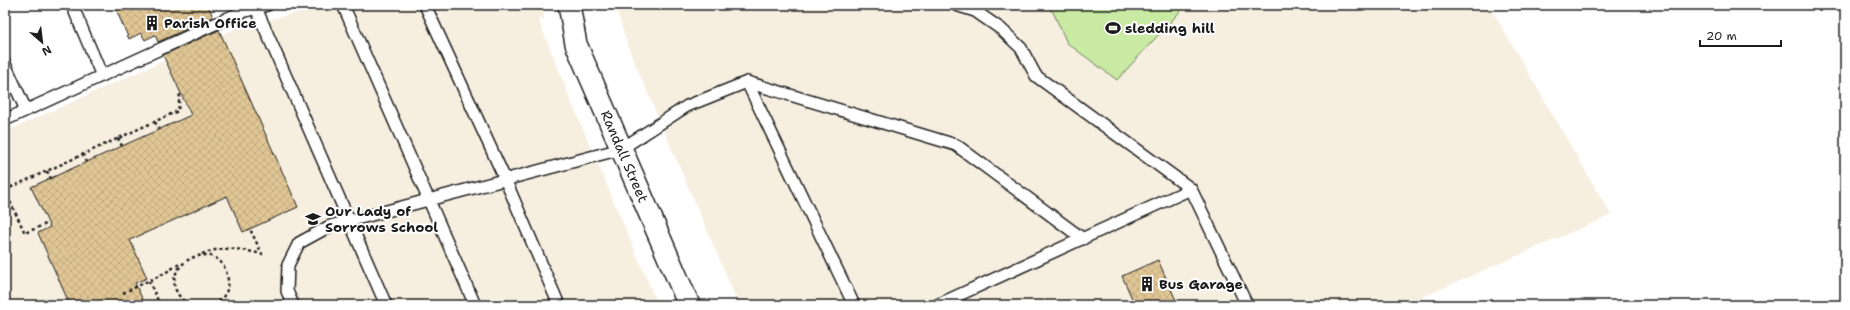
<svg xmlns="http://www.w3.org/2000/svg" width="1850" height="310" font-family="'Shantell Sans',sans-serif">
<style>
.built{fill:#f6eedf}
.pitch{fill:#c8eaa3;stroke:#728360}
.building{fill:url(#building-cross-hatch);stroke:#1c1c1c}
.lines{fill:none;stroke-linecap:round;stroke-linejoin:round}
.service-casing{stroke:#1c1c1c;stroke-width:14}
.minor-casing{stroke:#1c1c1c;stroke-width:24}
.path{stroke:#1c1c1c;stroke-width:2.5;stroke-dasharray:3 3;stroke-linecap:butt}
.service{stroke:#fff;stroke-width:11}
.minor{stroke:#fff;stroke-width:21}
.labels{text-anchor:middle;dominant-baseline:central;stroke-width:4;stroke-linejoin:round;paint-order:stroke}
.poi-label{font-size:14px;font-weight:bold;fill:#1c1c1c;stroke:#fff;text-anchor:start}
.street-label{font-size:14px;fill:#1c1c1c;stroke:#fff}
</style>
<defs>
<pattern id="building-cross-hatch" width="8" height="8" patternUnits="userSpaceOnUse"><rect width="8" height="8" fill="#e0c695"/><path d="M0 0l8 8M0 8l8-8" fill="none" stroke="#c0aa80"/></pattern>
</defs>
<rect width="100%" height="100%" fill="#fff"/>
<filter id="ink" filterUnits="userSpaceOnUse"><feTurbulence type="fractalNoise" baseFrequency=".025" numOctaves="2"/><feDisplacementMap in="SourceGraphic" scale="8" xChannelSelector="R" yChannelSelector="G"/><feConvolveMatrix kernelMatrix="1 2 1 2 8 2 1 2 1" color-interpolation-filters="sRGB"/></filter>
<g filter="url(#ink)">
<path class="built" d="M 327,5 L 541,5 L 544,19 L 538,19 L 573,106 L 658,305 L 5,305 L 5,132 L 237,28 Z
M 615,5 L 1489,5 L 1611,215 L 1404,305 L 739,305 L 628,47 Z"/>
<path class="pitch" d="M 1044,5 L 1186,5 L 1117,80 L 1067,43 L 1053,12 Z"/>
<path class="building" d="M 114,5 L 208,5 L 213,17 L 158,42 L 155,35 L 145,40 L 141,33 L 129,39 Z
M 219,30 L 298,207 L 243,232 L 227,196 L 130,240 L 147,278 L 135,283 L 145,305 L 70,305 L 38,233 L 50,227 L 31,187 L 191,115 L 163,55 Z
M 1158,260 L 1178,305 L 1135,305 L 1122,276 Z"/>
<g class="lines">
<g class="service-casing">
<path id="service" d="M 72,5 L 102,76
M 343,5 L 475,305
M 425,5 L 505,179 L 559,305
M 956,5 L 975,11 L 1001,29 L 1021,48 L 1036,76 L 1191,189 L 1247,305
M 256,8 L 386,305
M 5,64 L 26,110
M 747,82 L 854,305
M 5,120 L 239,13 L 267,5
M 293,305 L 287,291 L 288,265 L 299,243 L 330,226 L 621,149 L 687,106 L 747,82 L 956,145 L 1083,239
M 937,305 L 1191,189"/>
</g>
<g class="minor-casing">
<g id="minor">
<path id="s1" d="M 569,5 L 576,44 L 689,305"/>
</g>
</g>
<path class="path" d="M 155,122 L 159,130
M 118,138 L 122,146
M 83,154 L 86,162
M 47,171 L 51,179
M 5,190 L 178,111 L 180,93
M 5,191 L 25,233 L 48,223
M 202,254 C 226,245 238,249 262,254 L 250,229
M 149,281 L 160,305
M 123,293 L 163,274 L 181,263
M 189,305 C 142,272 221,226 228,280 C 230,290 222,300 214,305"/>
<use href="#service" class="service"/>
<use href="#minor" class="minor"/>
</g>
</g>
<defs>
<g id="building-bare" transform="scale(1.2)"><path d="M-4-6H4V6H1V3H-1V6H-4ZM-2.5-4.3h1.7v1.8h-1.7ZM.8-4.3h1.7v1.8H.8ZM-2.5-1h1.7V.8h-1.7ZM.8-1h1.7V.8H.8Z" fill="#1c1c1c" stroke="#fff" stroke-width="2.5" paint-order="stroke"/></g>
<g id="stadium-bare" transform="scale(1.2)"><path d="M0-5a6.5 5 0 1 0 0 10a6.5 5 0 1 0 0-10ZM-3.5-1.8h7v3.6h-7Z" fill="#1c1c1c" stroke="#fff" stroke-width="2.5" paint-order="stroke"/></g>
<g id="school-bare" transform="scale(1.2)"><path d="M0-5L7-2L0 1L-7-2ZM-4 1L0 2.5L4 1V4Q0 6-4 4Z" fill="#1c1c1c" stroke="#fff" stroke-width="2.5" paint-order="stroke"/></g>
</defs>
<g fill-rule="evenodd">
<use href="#building-bare" x="152" y="23"/>
<use href="#stadium-bare" x="1113" y="28"/>
<use href="#school-bare" x="313" y="219"/>
<use href="#building-bare" x="1147" y="284"/>
</g>
<g class="labels">
<g class="poi-label">
<text x="164" y="23">Parish Office</text>
<text x="1125" y="28">sledding hill</text>
<text x="325" y="211">Our Lady of<tspan x="325" dy="16">Sorrows School</tspan></text>
<text x="1159" y="284">Bus Garage</text>
</g>
<g class="street-label">
<text stroke="none"><textPath href="#s1" startOffset="162">Randall Street</textPath></text>
</g>
</g>
<rect width="1850" height="310" fill="none" stroke="#fff" stroke-width="20"/>
<rect x="10" y="10" width="1830" height="290" fill="none" stroke="#1c1c1c" stroke-width="1.5" filter="url(#ink)"/>
<g transform="translate(42 42) rotate(152)" stroke="#ffffff" stroke-width="3" paint-order="stroke">
<path d="M0-3L7 15L0 10L-7 15Z" fill="#1c1c1c"/>
<text y="-6" font-size="11" font-weight="bold" text-anchor="middle" fill="#1c1c1c">N</text>
</g>
<path d="M1700 40v6h81v-6" fill="none" stroke="#1c1c1c" stroke-width="2"/>
<text x="1706" y="40" font-size="12" fill="#1c1c1c" stroke="#ffffff" stroke-width="3" paint-order="stroke">20 m</text>
</svg>
